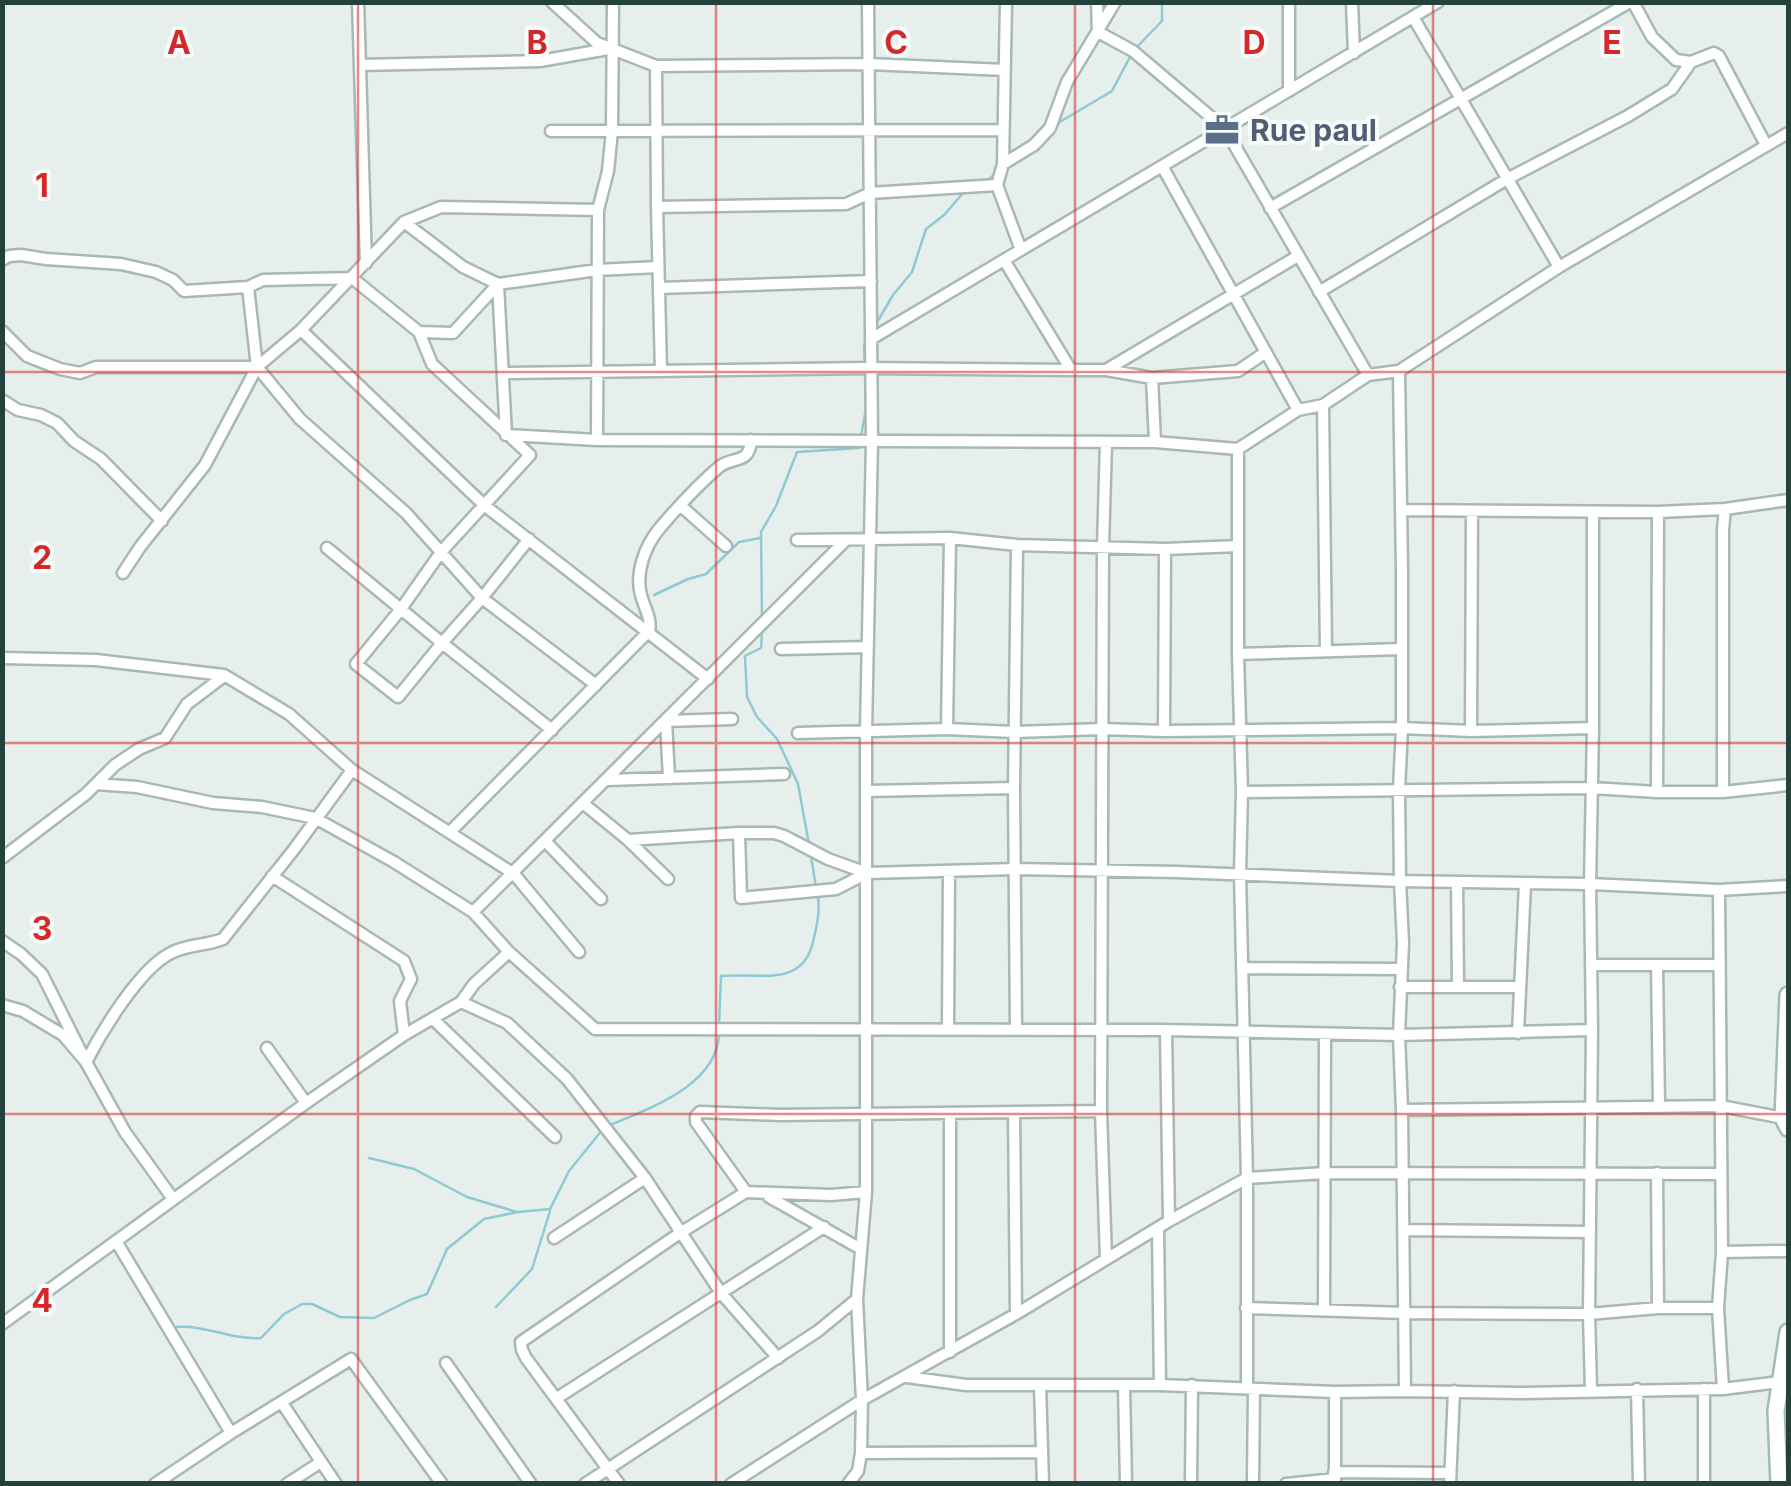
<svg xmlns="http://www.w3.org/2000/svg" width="1791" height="1486" font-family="Inter,sans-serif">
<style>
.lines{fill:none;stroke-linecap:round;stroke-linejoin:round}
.stream{stroke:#8ec9d4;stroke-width:2.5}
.street-casing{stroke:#a8b8b2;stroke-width:15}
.secondary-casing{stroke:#a4bbb3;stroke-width:20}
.street{stroke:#fff;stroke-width:10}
.secondary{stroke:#fff;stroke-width:15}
.grid{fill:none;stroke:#d62828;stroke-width:2.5;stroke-opacity:0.55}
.labels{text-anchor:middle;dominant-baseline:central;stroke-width:8;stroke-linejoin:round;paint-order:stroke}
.service-label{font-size:30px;font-weight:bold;fill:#4e5e75;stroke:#f7fbf9;text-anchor:start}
.grid-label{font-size:32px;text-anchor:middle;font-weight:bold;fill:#d62828;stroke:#f7fbf9;stroke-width:8;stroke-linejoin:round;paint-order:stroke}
</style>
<rect width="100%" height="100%" fill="#e6efeb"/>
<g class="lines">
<path class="stream" d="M 1134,50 L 1162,21 L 1162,2
M 1058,123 L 1112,91 L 1130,57
M 985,183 L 997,172
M 876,324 L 893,295 L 912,272 L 926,229 L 944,215 L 964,192
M 865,366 L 864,345 L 867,340
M 861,436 L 866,409 L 865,374
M 654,595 L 688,579 L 706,574 L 739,542 L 760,538
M 762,619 L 761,532 L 776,506 L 797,452 L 859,448 L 860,444
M 762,632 L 761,648 L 745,656 L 747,697 L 757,717 L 777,739 L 798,784 L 809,844
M 811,856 L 816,888
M 719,1025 L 721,976 C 757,972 802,989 813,942 C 817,925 820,913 818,896
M 610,1125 C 650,1108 718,1085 719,1033
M 369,1158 L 414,1169 L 467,1197 L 517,1212
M 496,1307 L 532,1269 L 550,1211
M 177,1327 C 206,1325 232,1340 261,1338 L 284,1314 L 302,1304 L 312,1304 L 340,1317 L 374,1318 L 410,1300 L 427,1294 L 447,1249 L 484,1219 L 518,1212 L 550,1209 L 569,1171 L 603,1129"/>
<g class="street-casing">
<path id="street" d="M 358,2 L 366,263
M 552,2 L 597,43 L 656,66 L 869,64 L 1005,70
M 1006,2 L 1003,164 L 997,185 L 1021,250
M 1097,2 L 1098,32 L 1133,51 L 1225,129 L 1368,375
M 1289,2 L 1289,91
M 1352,2 L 1354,53
M 1633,2 L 1652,37 L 1676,60 L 1691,62 L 1714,53 L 1719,56 L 1766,145
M 1413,17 L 1559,267
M 360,65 L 540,61 L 608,49
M 656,66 L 657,207 L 661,371
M 551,131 L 1003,130
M 1003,164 L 1034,145 L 1050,128 L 1067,82 L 1115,2
M 1162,166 L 1298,410
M 657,207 L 846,204 L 870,193 L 997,185
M 1270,208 L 1630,2
M 404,222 L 463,267 L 498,284 L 597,270 L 658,267
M 2,260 L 9,256 L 21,255 L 46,259 L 121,264 L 156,272 L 173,280 L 184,291 L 248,287 L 263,280 L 352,278 L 419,332 L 432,364 L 530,455 L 441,552 L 401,609 L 356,664 L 398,697 L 442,643 L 327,548
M 1004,260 L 1071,370
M 498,284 L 506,435 L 597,440 L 1155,442 L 1238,449 L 1298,410 L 1323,405 L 1368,375 L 1399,371 L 1559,267 L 1788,133
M 248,287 L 257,367 L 300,419 L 406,513 L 482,598 L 442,643 L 552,730
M 659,288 L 871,281
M 1319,292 L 1507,179 L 1628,116 L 1672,89 L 1691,62
M 301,330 L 484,505 L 708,679
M 2,331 L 27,356 L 60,369 L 80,373 L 96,367 L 257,367
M 419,332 L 453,333 L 498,284
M 871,339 L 1438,2
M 1106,370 L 1298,256
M 1399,371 L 1402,571 L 1402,728 L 1399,790 L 1400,881 L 1403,943 L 1399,1035 L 1402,1110 L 1405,1391 L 1520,1393 L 1723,1389 L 1780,1382
M 504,373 L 865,368 L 1071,370 L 1106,370 L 1152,378 L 1238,371 L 1266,352
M 1152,378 L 1155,442
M 2,400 L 18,410 L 41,415 L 57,423 L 74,441 L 101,459 L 162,521
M 1323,405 L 1326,651
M 597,440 L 598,210 L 608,171 L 612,131 L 613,2
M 1106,442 L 1103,547 L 1101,1111 L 1106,1259
M 1238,449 L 1238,654 L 1242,792 L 1240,873 L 1247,1178 L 1247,1387
M 681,506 L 726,546
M 1402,510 L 1658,512 L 1725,509 L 1788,500
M 529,539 L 482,598 L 596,685
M 797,540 L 950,538 L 1017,545 L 1165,549 L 1238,546
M 123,573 L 140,547 L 205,465 L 257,367 L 301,330 L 404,222 L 441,207 L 598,210
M 781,649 L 868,647
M 1238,654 L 1402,649
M 2,658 L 96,660 L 224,675 L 289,714 L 352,770 L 514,874 L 579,952
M 947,729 L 950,538
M 1164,731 L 1165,549
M 1471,731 L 1472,511
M 798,733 L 947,729 L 1014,732 L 1102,729 L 1164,731 L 1402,728 L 1471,731 L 1593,728
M 669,778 L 666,721 L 732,719
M 608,780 L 784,774
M 96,784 L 137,787 L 213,803 L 262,807 L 315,818 L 394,862 L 473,912 L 509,952 L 595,1029 L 1166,1030 L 1399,1035 L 1592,1030
M 867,791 L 1014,788
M 1242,792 L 1592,788 L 1657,792 L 1723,792 L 1788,785
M 1657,792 L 1658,512
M 1723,792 L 1723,529 L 1725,509
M 584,804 L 628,840 L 668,879
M 450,832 L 649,631 C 652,619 644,607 641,595 C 635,573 645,546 659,529 C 676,509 699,484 719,467 C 732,456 750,465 751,440
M 739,833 L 741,898 L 836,889 L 867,873
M 628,840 L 739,833 L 774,833 L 784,836 L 828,859 L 867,873 L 1016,869 L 1177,872 L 1400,881 L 1590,884 L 1719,890 L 1788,886
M 546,842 L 601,899
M 2,858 L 86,794 L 115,765 L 139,749 L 165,738 L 187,704 L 224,676
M 272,876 L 404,961 L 411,979 L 400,1001 L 404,1035
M 1457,882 L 1458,986
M 1719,890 L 1722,1252 L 1718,1308 L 1723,1389
M 473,912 L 846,540
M 2,941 L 21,954 L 42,974 L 86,1062 L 125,1132 L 173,1199
M 1592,965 L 1719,965
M 1657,965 L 1659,1106
M 1242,968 L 1401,969
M 1400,987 L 1520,987
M 461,1002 L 507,1023 L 567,1079 L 645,1178 L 721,1293 L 778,1358
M 2,1005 L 23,1011 L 63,1035 L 86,1062 C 102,1031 140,968 171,953 C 188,944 205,946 223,939 L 295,848 L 352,770
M 433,1019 L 555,1137
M 948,1029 L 949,871
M 1016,1029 L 1014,788 L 1017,545
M 1166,1030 L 1169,1221
M 1518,1033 L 1525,884
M 267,1048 L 306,1103
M 1402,1110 L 1721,1106 L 1783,1118
M 1014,1112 L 1016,1314
M 950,1113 L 950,1352
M 1657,1173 L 1658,1308
M 746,1192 L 696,1122 L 696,1116 L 700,1112 L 780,1115 L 1101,1111
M 769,1197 L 861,1249
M 1158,1228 L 1160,1385
M 1403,1230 L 1590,1232
M 554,1238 L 645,1178
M 116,1241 L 231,1433
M 1722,1252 L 1788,1251
M 1246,1308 L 1405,1313 L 1589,1314 L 1658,1308 L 1718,1308
M 1324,1310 L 1325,1034
M 2,1324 L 306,1103 L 404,1035 L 461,1002 L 474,984 L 509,952
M 446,1363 L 531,1484
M 907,1377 L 966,1385 L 1160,1385 L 1335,1392 L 1405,1391
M 1040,1385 L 1043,1484
M 1124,1385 L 1126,1484
M 1637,1389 L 1639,1484
M 1704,1389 L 1704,1484
M 1591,1390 L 1589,1314 L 1592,1030 L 1590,884 L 1593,728 L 1593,512
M 557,1398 L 824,1227
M 282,1403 L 336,1484
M 861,1453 L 1042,1452
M 1334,1472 L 1450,1473
M 155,1484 L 231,1433 L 351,1359 L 442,1484
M 287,1484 L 321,1462
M 585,1484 L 818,1331 L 857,1299
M 619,1484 L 526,1358 L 522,1350 L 521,1342 L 680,1233 L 746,1192 L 831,1195 L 866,1192
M 731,1484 L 862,1400 L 1016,1314 L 1169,1221 L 1247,1178 L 1325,1173 L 1721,1174
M 848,1484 L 858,1471 L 861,1453 L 862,1400 L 857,1299 L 866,1192 L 866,731 L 872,441 L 868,2
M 1191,1484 L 1192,1385
M 1253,1484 L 1254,1389
M 1286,1484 L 1335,1479
M 1335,1484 L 1335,1392
M 1450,1484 L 1454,1391"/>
</g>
<g class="secondary-casing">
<path id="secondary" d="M 1788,995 L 1783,1118 L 1788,1128
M 1779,1484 L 1776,1411 L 1788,1332"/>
</g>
<use href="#street" class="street"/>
<use href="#secondary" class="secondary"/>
</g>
<path class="grid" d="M 358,2 L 358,1484M 716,2 L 716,1484M 1075,2 L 1075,1484M 1433,2 L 1433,1484M 2,372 L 1788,372M 2,743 L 1788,743M 2,1114 L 1788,1114"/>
<defs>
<g id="office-bare" transform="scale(2.7)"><path d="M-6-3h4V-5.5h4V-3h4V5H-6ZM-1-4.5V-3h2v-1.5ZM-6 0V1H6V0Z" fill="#5c6f8a" stroke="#f7fbf9" stroke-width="2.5" paint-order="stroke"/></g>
</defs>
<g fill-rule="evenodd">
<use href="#office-bare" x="1222" y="130"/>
</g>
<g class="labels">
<g class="service-label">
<text x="1250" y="130">Rue paul</text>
</g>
</g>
<g class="grid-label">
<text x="179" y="54">A</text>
<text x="537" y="54">B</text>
<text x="896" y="54">C</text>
<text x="1254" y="54">D</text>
<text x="1612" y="54">E</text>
<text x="42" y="197">1</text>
<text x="42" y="569">2</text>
<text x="42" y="940">3</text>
<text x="42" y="1312">4</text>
</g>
<rect width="1791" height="1486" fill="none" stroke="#24423a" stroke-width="10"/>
</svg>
